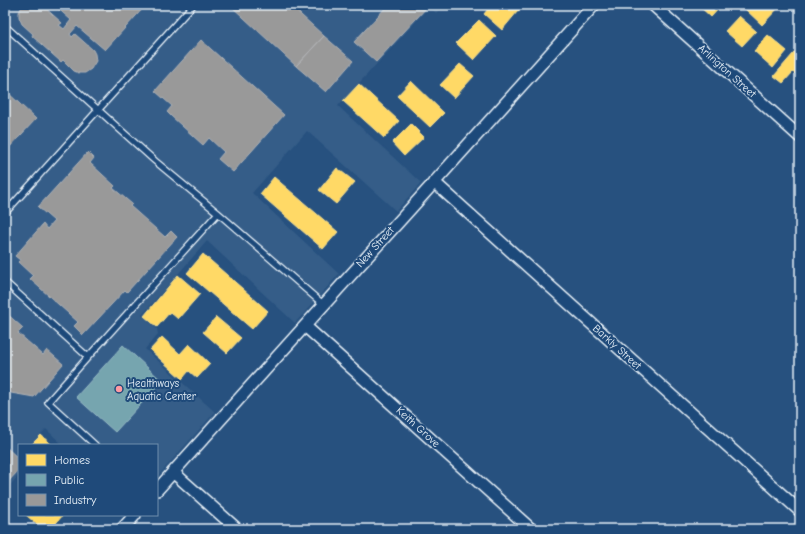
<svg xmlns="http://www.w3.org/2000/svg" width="805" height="534" font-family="'Comic Neue',sans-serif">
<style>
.built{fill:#355d88}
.homes{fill:#ffd966;stroke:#f8e092}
.public{fill:#76a5af;stroke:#98bcc5}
.industry{fill:#999;stroke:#b1b3b6}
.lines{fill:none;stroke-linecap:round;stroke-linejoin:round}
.lane-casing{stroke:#e8f1f8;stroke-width:8}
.street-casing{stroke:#e8f1f8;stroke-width:14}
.lane{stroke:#1f4a7a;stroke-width:5.5}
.street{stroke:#1f4a7a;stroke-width:11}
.poi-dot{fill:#ff9aa2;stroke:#1f4a7a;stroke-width:1.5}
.labels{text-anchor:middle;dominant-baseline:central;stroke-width:4;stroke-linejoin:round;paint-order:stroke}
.street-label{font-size:11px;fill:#e8f1f8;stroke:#1f4a7a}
.poi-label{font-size:11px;fill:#e8f1f8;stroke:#1f4a7a;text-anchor:start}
</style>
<rect width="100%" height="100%" fill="#27517f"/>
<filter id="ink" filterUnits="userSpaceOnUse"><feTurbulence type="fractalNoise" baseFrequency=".025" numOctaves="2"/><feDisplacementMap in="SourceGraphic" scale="8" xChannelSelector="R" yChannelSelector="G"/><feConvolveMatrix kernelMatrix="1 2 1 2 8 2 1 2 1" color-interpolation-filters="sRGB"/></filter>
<g filter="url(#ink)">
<path class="built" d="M 5,5 L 444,5 L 436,13 L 429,7 L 338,106 L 421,183 L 396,211 L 307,131 L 252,193 L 339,274 L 295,323 L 207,241 L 142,315 L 157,329 L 158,334 L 145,349 L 215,412 L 157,477 L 157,445 L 63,445 L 46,429 L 31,445 L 19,445 L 19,475 L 5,491 Z"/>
<path class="homes" d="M 491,5 L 523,5 L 502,30 L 484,14 Z
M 698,5 L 722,5 L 711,17 Z
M 747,5 L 781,5 L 762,25 L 744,8 Z
M 739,16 L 756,31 L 742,46 L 725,31 Z
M 479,20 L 496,36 L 474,60 L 456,43 Z
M 768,35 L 787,51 L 773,68 L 754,51 Z
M 800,46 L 800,79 L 793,72 L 783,83 L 774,76 Z
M 460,64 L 474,76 L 454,98 L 440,85 Z
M 411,81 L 444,113 L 430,127 L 397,96 Z
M 359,84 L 399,121 L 384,138 L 343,101 Z
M 411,124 L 424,137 L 404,156 L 392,143 Z
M 337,168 L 355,182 L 336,204 L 319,190 Z
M 274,177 L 338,232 L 323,249 L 260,194 Z
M 203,254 L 268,311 L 252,329 L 187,273 Z
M 178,275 L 200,294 L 178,319 L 170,312 L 157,327 L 144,316 Z
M 216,317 L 241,338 L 227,353 L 203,332 Z
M 162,337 L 180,354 L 189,344 L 210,364 L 197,378 L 189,371 L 182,379 L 150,350 Z
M 41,435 L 52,445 L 31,445 Z
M 26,515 L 63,515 L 51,529 L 42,529 Z"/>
<path class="public" d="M 123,345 L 162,381 L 115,432 L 76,397 Z"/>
<path class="industry" d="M 23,5 L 42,5 L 62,23 L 59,25 L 64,29 L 71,20 L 54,5 L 146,5 L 105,50 L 77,26 L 70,34 L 72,37 L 75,34 L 93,50 L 95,54 L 96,61 L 91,69 L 85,73 L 79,73 L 74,71 L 63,60 L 61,62 L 32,36 L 33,34 L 22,24 L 19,17 L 19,12 Z
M 230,5 L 290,5 L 324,36 L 296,66 Z
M 388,5 L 429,5 L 376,62 L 354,42 Z
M 324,36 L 353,61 L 326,92 L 296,66 Z
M 201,40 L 284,115 L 233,172 L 218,159 L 224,152 L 209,138 L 203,145 L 171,116 L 167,112 L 172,106 L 155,91 Z
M 5,90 L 36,119 L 5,152 Z
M 88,152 L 94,158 L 90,163 L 115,186 L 113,188 L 132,204 L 130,206 L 165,237 L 171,231 L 177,237 L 127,292 L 125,290 L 83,335 L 74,326 L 78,322 L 30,279 L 33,276 L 18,262 L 20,260 L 15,256 L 43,224 L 47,229 L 54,221 L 38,207 Z
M 5,312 L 23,328 L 18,333 L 43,355 L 47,350 L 63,364 L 34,397 L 11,393 L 5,388 Z
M 5,446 L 19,459 L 19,470 L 5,485 Z"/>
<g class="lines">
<g class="lane-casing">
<path id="lane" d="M 5,26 L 155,161 L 218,213 L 324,305
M 5,213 L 193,5
M 5,282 L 88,357 L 218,213
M 88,357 L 48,402 L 95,445"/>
</g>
<g class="street-casing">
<path id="street" d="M 653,5 L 800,137
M 434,182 L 800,511
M 305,326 L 531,529
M 173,472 L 237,529
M 157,490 L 594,5
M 122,529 L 135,515"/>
</g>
<use href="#lane" class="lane"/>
<use href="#street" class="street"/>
</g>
</g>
<circle class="poi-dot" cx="119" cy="389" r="4"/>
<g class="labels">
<g class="street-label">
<text transform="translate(727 71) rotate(42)">Arlington Street</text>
<text transform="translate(375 247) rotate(-48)">New Street</text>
<text transform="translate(617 347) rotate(42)">Barkly Street</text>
<text transform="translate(418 427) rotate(42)">Keith Grove</text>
</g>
<g class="poi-label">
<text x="127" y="383">Healthways<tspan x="127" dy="13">Aquatic Center</tspan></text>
</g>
</g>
<rect width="805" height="534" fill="none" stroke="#1f4a7a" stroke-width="20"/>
<rect x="10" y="10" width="785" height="514" fill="none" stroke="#e8f1f8" stroke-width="1.5" filter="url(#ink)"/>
<rect x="18" y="444" width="140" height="72" fill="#1f4a7a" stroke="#6f8dac"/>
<rect x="26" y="454" width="20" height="12" fill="#ffd966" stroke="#6f8dac"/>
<text x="54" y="464" font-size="12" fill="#e8f1f8">Homes</text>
<rect x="26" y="474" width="20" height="12" fill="#76a5af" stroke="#6f8dac"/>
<text x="54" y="484" font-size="12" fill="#e8f1f8">Public</text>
<rect x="26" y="494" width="20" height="12" fill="#999999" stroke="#6f8dac"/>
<text x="54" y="504" font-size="12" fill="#e8f1f8">Industry</text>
</svg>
